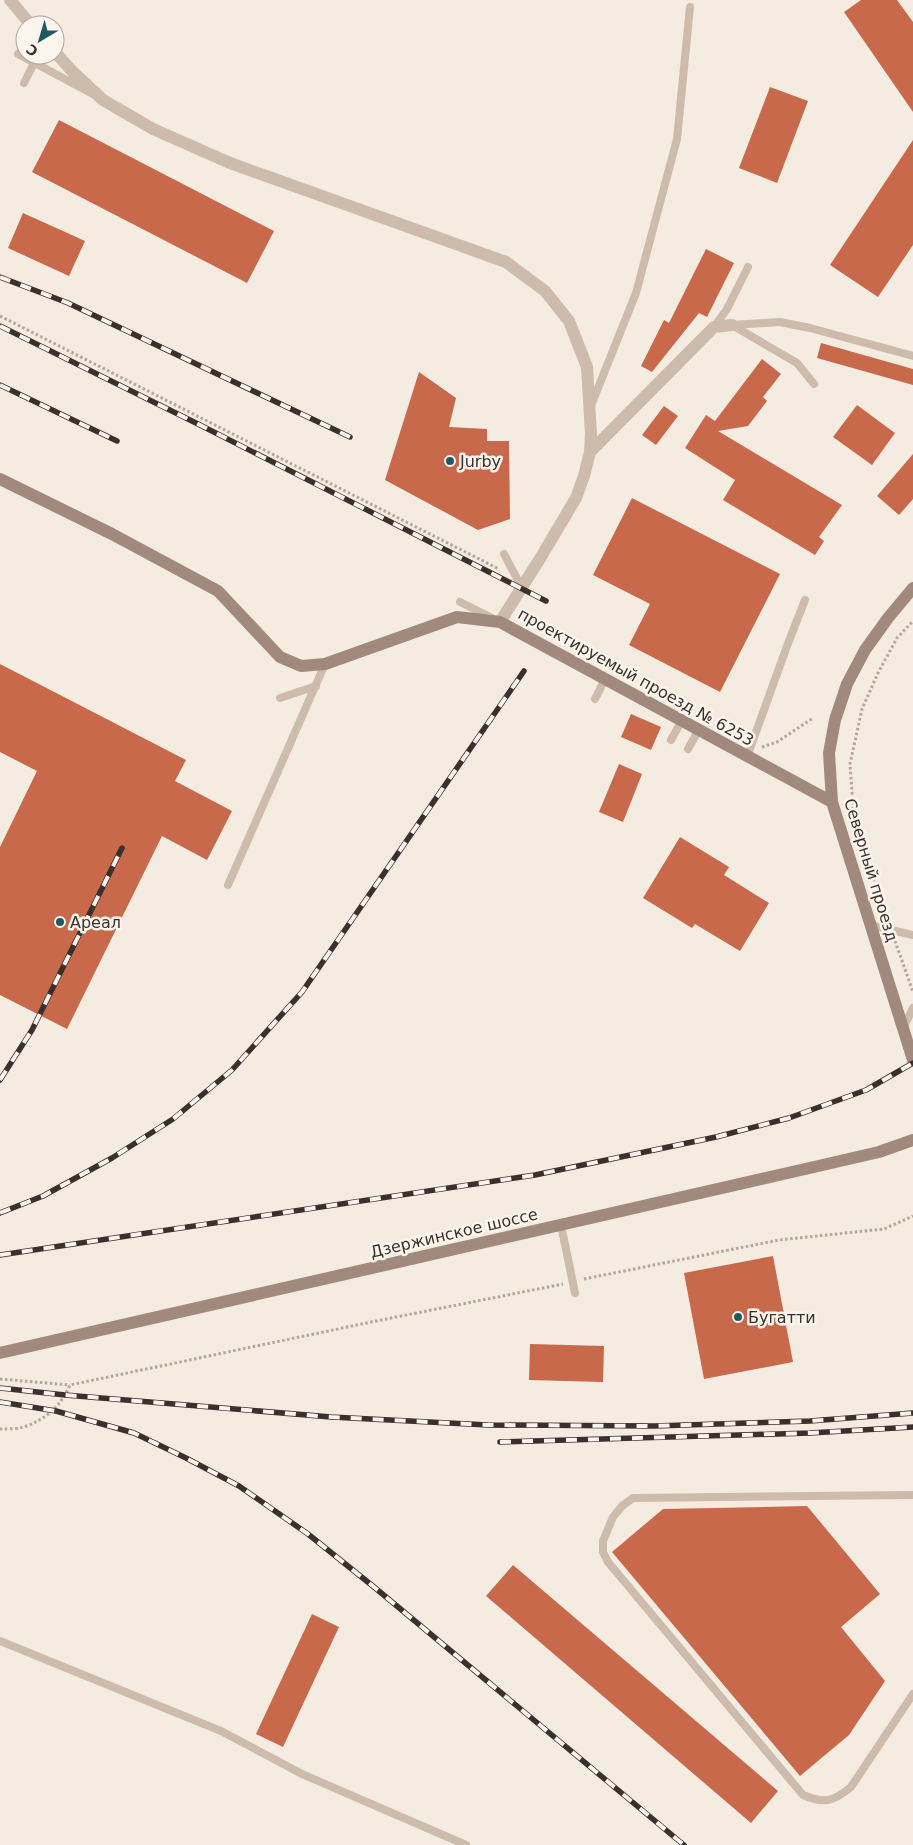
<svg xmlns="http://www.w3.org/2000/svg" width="913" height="1845" font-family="'DejaVu Sans',sans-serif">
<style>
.building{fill:#c8694b}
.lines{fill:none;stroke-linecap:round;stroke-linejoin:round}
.path{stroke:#b9a596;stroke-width:3;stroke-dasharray:2.5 2.5;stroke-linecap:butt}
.lane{stroke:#cdbbac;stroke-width:8}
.street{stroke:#cdbbac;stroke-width:12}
.secondary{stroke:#a18a7d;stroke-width:12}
.rail-casing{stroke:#3b302b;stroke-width:5.5}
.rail{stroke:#fbf5ee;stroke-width:4;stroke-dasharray:11;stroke-linecap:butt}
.poi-dot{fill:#1f5a5e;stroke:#fbf5ee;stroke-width:2}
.labels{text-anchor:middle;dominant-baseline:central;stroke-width:5;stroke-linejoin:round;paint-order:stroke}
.poi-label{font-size:16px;fill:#3b302b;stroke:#fbf5ee;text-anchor:start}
.street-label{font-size:16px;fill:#3b302b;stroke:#fbf5ee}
</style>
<rect width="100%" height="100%" fill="#f4ebe1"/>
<path class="building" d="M 861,0 L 897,0 L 913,22 L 913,112 L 844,12 Z
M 770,87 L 808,101 L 777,183 L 739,168 Z
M 59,120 L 274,231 L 247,283 L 32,172 Z
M 913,140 L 913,245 L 878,297 L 830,265 Z
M 23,213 L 85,241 L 69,276 L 8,248 Z
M 706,249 L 734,263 L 707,317 L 699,313 L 652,372 L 641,366 L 664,320 L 669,323 Z
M 821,343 L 913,369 L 913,385 L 817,358 Z
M 762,359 L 781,374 L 763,397 L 767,401 L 748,426 L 718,431 L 842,505 L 819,537 L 824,541 L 815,555 L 723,500 L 735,480 L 685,448 L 706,415 L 715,421 Z
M 419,372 L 456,398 L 449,427 L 487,429 L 487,441 L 509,441 L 510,519 L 478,530 L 385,480 Z
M 857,405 L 895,433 L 872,465 L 833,437 Z
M 664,406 L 678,416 L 656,445 L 642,435 Z
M 913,454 L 913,499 L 899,515 L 877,496 Z
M 632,498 L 780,574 L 720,692 L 629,645 L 650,604 L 593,575 Z
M 0,664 L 186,760 L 175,781 L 232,811 L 207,860 L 162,836 L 67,1029 L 0,995 L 0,847 L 37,771 L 0,752 Z
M 631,714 L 661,727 L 651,750 L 621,737 Z
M 619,764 L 642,774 L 623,822 L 599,812 Z
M 680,837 L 729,867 L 724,875 L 769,903 L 740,951 L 695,924 L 692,928 L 643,898 Z
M 773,1256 L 793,1362 L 704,1379 L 684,1273 Z
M 530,1344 L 604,1346 L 603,1382 L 529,1380 Z
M 807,1506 L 880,1594 L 841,1627 L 885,1681 L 849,1735 L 800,1776 L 612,1552 L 663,1509 Z
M 513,1565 L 778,1791 L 751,1823 L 486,1596 Z
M 312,1614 L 339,1627 L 283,1747 L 256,1734 Z"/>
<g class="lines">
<path class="path" d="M 0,316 L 499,569
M 762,747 L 777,742 L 813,718
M 887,919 L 854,820 L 850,764 L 862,709 L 878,673 L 897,638 L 913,621
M 895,941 L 913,992
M 584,1279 L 779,1240 L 884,1229 L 913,1216
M 0,1379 L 70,1385
M 0,1429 C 7,1429 17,1429 24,1427 C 46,1419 60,1407 70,1385 L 376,1321 L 563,1284"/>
<path class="lane" d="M 18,54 L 91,93
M 24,83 L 34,63
M 732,325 L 780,322 L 810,328 L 913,356
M 732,325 L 797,363 L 814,384
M 714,327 L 727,309 L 748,267
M 592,403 L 636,293 L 677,139 L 690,7
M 504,554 L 522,588
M 460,602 L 492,618
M 280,698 L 316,686
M 595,699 L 605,679
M 671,740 L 681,722
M 688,749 L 698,731
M 747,757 L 787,646 L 805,600
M 228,885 L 325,664
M 870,925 L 913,935
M 903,1028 L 913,1008
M 561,1225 L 575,1293
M 913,1495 L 633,1498 L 622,1506 L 613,1517 L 603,1541 L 603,1552 L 608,1562 L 803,1795 C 824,1804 833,1802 851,1787 L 913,1694
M 0,1641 L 221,1731 L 302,1774 L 466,1845"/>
<path class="street" d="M 10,0 L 31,25
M 55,52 L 72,71 L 103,100 L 153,129 L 230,163 L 506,262 L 545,291 L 569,321 L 587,367 L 591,434 L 590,452 L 584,476 L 576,498 L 541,557 L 500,622
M 590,452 L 714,327 L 732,325"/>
<path class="secondary" d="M 0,479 L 112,534 L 218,591 L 280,657 L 301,666 L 325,664 L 457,617 L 500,622 L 832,802
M 913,588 L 888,618 L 865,650 L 847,684 L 835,720 L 829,753 L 832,802 L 913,1060
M 0,1353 L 827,1164 L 879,1152 L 913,1140"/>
<g class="rail-casing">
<path id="rail" d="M 0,277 L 68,303 L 350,437
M 0,326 L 202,426 L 546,601
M 0,385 L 117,441
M 0,1080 L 32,1030 L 122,848
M 0,1213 L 43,1196 L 112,1158 L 173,1119 L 232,1070 L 302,992 L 524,671
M 0,1255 L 535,1175 L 716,1137 L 789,1118 L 866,1090 L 913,1063
M 0,1388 L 65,1395 L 331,1417 L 488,1425 L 654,1426 L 810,1421 L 913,1413
M 0,1402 L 56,1411 L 134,1433 L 186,1458 L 239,1486 L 308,1534 L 374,1587 L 684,1845
M 500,1442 L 810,1433 L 913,1427"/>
</g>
<use href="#rail" class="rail"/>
</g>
<g class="poi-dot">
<circle cx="450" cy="461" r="5"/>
<circle cx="60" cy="922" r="5"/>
<circle cx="738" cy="1317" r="5"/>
</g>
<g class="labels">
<g class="poi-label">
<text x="460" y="461">Jurby</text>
<text x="70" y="922">Ареал</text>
<text x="748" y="1317">Бугатти</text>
</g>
<g class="street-label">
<text transform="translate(636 677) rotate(29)">проектируемый проезд № 6253</text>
<text transform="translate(871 870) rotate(73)">Северный проезд</text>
<text transform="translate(454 1233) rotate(-13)">Дзержинское шоссе</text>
</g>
</g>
<g transform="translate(40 40) rotate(218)"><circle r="24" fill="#fbf5ee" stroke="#aea6a0"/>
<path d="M0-4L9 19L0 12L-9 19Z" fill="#1f5a5e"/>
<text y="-8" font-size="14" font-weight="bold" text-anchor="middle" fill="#3b302b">С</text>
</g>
</svg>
